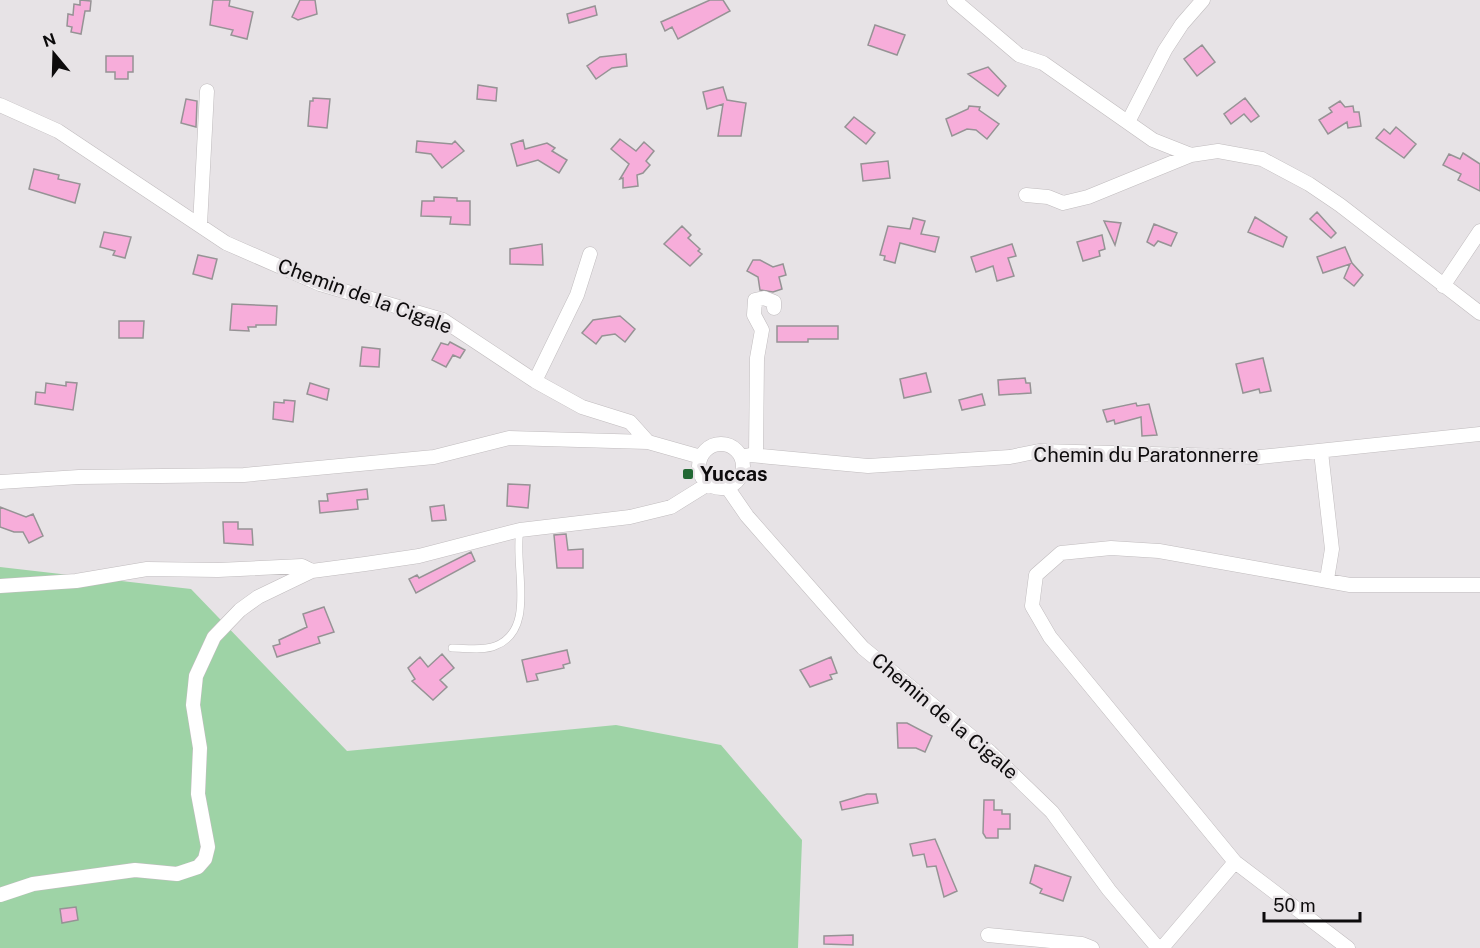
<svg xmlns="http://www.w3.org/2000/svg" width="1480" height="948" font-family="'Public Sans',sans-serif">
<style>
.green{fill:#9ed3a6}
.building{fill:#f7adda;stroke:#969395;stroke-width:1.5}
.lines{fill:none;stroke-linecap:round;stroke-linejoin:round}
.lane-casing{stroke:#c0bcbe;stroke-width:8}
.street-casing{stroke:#c0bcbe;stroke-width:15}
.lane{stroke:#fff;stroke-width:7}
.street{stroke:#fff;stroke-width:14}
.poi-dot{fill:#226834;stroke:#e7e3e6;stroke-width:2}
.labels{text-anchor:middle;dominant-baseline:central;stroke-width:6;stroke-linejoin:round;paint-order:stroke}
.street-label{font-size:20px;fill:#0d0b0c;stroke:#e7e3e6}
.poi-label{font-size:20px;font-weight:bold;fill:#0d0b0c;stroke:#e7e3e6;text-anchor:start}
</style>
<rect width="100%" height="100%" fill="#e7e3e6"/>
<path class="green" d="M 0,567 L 191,589 L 347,751 L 616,725 L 721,745 L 802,840 L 798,948 L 0,948 Z"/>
<path class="building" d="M 80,0 L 91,1 L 90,11 L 85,11 L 81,34 L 71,32 L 72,27 L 67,26 L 68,14 L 73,15 L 74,4 L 80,5 Z
M 213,0 L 230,0 L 229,6 L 253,12 L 247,39 L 231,35 L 233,30 L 210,25 Z
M 300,0 L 315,0 L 317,14 L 298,20 L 292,17 Z
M 710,0 L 723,0 L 730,11 L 678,39 L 672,27 L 665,31 L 661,22 Z
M 595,6 L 597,15 L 569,23 L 567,14 Z
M 875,25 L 905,35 L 897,55 L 868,45 Z
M 1202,45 L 1215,62 L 1197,76 L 1184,59 Z
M 626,54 L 627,66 L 612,68 L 596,79 L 587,66 L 600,57 Z
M 106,56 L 133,56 L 133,72 L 128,72 L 128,79 L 115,79 L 115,72 L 106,72 Z
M 988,67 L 1006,86 L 998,96 L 968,74 Z
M 478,85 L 497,88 L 496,101 L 477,99 Z
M 723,87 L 727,100 L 746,103 L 741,136 L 718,136 L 723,104 L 707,109 L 703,92 Z
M 313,98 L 330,99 L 327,128 L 308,126 L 310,101 L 313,101 Z
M 1245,98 L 1259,116 L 1251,122 L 1244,114 L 1231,124 L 1224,114 Z
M 186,99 L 197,101 L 196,127 L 181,123 Z
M 1340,101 L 1345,107 L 1353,106 L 1354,112 L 1359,112 L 1361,126 L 1348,128 L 1347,122 L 1328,134 L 1319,120 L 1332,112 L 1329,108 Z
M 969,106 L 980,107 L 979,110 L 999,124 L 987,139 L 976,130 L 967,129 L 952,136 L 946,119 L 968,109 Z
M 854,117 L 875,133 L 866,144 L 845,127 Z
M 1396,127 L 1416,144 L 1404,158 L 1376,138 L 1384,129 L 1390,134 Z
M 620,139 L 636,151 L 644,142 L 654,151 L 646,161 L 650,165 L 643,173 L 637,175 L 638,186 L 623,188 L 623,178 L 620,179 L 629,164 L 611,149 Z
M 523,140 L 525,149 L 547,143 L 555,148 L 552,151 L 567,160 L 559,173 L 538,160 L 517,166 L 511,144 Z
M 417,141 L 452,144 L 455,141 L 464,151 L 442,168 L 431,154 L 416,152 Z
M 1463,153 L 1480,164 L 1480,191 L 1458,180 L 1461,174 L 1443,165 L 1449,154 L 1460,159 Z
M 888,161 L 890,178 L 863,181 L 861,164 Z
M 34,169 L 59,175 L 58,179 L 80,184 L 75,203 L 29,189 Z
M 434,197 L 457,198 L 457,201 L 470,201 L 470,225 L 450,224 L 451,217 L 421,216 L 422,201 L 434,201 Z
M 1317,212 L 1336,233 L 1331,238 L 1310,219 Z
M 1255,217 L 1287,237 L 1283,247 L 1248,232 Z
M 913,218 L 925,221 L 921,234 L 939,237 L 935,252 L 900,243 L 895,263 L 884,260 L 885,256 L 880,255 L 888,226 L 910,229 Z
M 1104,221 L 1121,223 L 1115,245 Z
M 1154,224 L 1177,233 L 1171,246 L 1158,241 L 1154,246 L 1147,242 Z
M 682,226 L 691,235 L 688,238 L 700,249 L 698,251 L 702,254 L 690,266 L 664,244 Z
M 104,232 L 131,237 L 125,258 L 113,255 L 115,251 L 100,247 Z
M 1102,235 L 1105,249 L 1099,251 L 1100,256 L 1083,261 L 1077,242 Z
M 542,244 L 543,265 L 510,264 L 510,249 Z
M 1012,244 L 1016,256 L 1008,258 L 1014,276 L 997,281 L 993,266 L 976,272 L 971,257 Z
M 1345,247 L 1352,263 L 1363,275 L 1354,286 L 1344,278 L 1350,264 L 1323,273 L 1317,257 Z
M 198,255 L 217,259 L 212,279 L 193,274 Z
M 753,260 L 760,260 L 773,267 L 783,264 L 786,275 L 779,277 L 782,289 L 773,292 L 760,290 L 758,277 L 747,271 Z
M 232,304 L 277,306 L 276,325 L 256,325 L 256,327 L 248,327 L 249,331 L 230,330 Z
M 620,316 L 635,329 L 625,342 L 615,334 L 602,336 L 596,344 L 582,333 L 593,320 Z
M 119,321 L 144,321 L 143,338 L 119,338 Z
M 777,326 L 838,326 L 838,339 L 808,339 L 808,342 L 777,342 Z
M 450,342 L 465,350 L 460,358 L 453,355 L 446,367 L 432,360 L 441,343 L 448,345 Z
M 362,347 L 380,349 L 379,367 L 360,366 Z
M 1263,358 L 1271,391 L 1260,393 L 1259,389 L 1243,393 L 1236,364 Z
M 926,373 L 931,392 L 904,398 L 900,379 Z
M 1025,378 L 1026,383 L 1030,383 L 1031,393 L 999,395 L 998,380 Z
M 66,382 L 77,383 L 73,410 L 35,404 L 36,392 L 45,393 L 46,383 L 66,386 Z
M 310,383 L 329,389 L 327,400 L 307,394 Z
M 982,394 L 985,405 L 962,410 L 959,400 Z
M 284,400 L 295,401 L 293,422 L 273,419 L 274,402 L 284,403 Z
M 1136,403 L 1137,406 L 1149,404 L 1157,435 L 1142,436 L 1141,417 L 1115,424 L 1114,420 L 1107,422 L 1103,410 Z
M 508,484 L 530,485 L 528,508 L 507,506 Z
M 367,489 L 368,499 L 357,500 L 358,509 L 320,513 L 319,501 L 328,501 L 327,494 Z
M 444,505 L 446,520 L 432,521 L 430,507 Z
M 0,507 L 26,517 L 33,514 L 43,536 L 29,543 L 23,532 L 14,532 L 0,527 Z
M 223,522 L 238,522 L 238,529 L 252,529 L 253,545 L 224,543 Z
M 566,534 L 568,550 L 583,549 L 583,568 L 557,568 L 554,535 Z
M 471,552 L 475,561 L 416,593 L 409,579 L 417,575 L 419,578 Z
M 324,607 L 334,632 L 318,637 L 320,643 L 277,657 L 273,646 L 280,644 L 279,640 L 307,627 L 303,614 Z
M 567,650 L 570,663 L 563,665 L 564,668 L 536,674 L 538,680 L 527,682 L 522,660 Z
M 442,654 L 454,668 L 440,680 L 447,687 L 433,700 L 412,681 L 415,679 L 408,668 L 420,657 L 428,667 Z
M 831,657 L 837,673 L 830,675 L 832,679 L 810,687 L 800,670 Z
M 897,723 L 907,723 L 932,736 L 925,752 L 916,748 L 898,748 Z
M 867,794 L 876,794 L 878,803 L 842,810 L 840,802 Z
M 984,800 L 994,800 L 994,810 L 1002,810 L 1002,814 L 1010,814 L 1010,829 L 998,829 L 998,838 L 986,838 L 983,833 Z
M 935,839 L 957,891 L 944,897 L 936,866 L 927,867 L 924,854 L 913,856 L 910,844 Z
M 1035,865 L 1071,877 L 1063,901 L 1040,893 L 1042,889 L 1030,883 Z
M 76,907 L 78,920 L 62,923 L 60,909 Z
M 853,935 L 853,945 L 824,944 L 824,936 Z"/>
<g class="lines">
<g class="lane-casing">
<path id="lane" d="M 452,648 C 465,648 483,651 495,646 C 538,630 513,566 520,530"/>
</g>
<g class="street-casing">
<path id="street" d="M 954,0 L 1019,55 L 1043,63 L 1153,140 L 1191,155 L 1218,151 L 1262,159 L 1309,184 L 1340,205 L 1480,313
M 0,105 L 58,131 L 226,243 L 320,284 L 443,320 L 535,381 L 582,407 L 630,422 L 648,442 L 701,457
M 1128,122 L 1165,50 L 1182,24 L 1203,0
M 1026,195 L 1048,197 L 1063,203 L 1088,197 L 1191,155
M 200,225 L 207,91
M 1443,286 L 1480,231
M 535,381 L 577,295 L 590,254
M699 466a22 22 0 1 1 44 0a22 22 0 1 1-44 0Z
M 1321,452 L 1332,549 L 1327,579
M 756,455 L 757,358 L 762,330 L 754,315 L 755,300 L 764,298 L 774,302 L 774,308
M 741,457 L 750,455 L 868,466 L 1010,457 L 1039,451 L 1260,457 L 1480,434
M 0,482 L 79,477 L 244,475 L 434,457 L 509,438 L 648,442
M 727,487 L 747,516 L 863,648 L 990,752 L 1052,812 L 1109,890 L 1158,948
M 0,586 L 76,581 L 147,569 L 218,570 L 302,566 L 312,571 L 365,564 L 419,556 L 520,530 L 630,517 L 671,507 L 708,484
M 0,895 L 33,884 L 135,870 L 177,874 L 198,867 L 205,859 L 208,847 L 198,794 L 200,748 L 193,705 L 196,676 L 214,637 L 240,610 L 258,597 L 312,571
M 988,935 L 1082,944 L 1092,948
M 1162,948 L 1235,862
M 1348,948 L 1235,862 L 1050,637 L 1032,606 L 1036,575 L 1061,553 L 1111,548 L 1159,551 L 1350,585 L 1480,585"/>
</g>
<use href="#lane" class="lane"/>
<use href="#street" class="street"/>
</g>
<rect class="poi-dot" x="682" y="468" width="12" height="12" rx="3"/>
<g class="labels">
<g class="street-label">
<text transform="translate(365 296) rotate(20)">Chemin de la Cigale</text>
<text x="1146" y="455">Chemin du Paratonnerre</text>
<text transform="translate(945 716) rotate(40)">Chemin de la Cigale</text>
</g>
<g class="poi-label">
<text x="700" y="474">Yuccas</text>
</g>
</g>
<g transform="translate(54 54) rotate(341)" stroke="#e7e3e6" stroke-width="4.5" paint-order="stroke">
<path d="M0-4.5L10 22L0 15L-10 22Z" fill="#0d0b0c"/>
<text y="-9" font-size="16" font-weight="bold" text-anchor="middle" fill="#0d0b0c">N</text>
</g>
<path d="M1264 912v9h96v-9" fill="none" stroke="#0d0b0c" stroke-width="3"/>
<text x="1273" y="912" font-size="18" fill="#0d0b0c" stroke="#e7e3e6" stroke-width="4.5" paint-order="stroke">50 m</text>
</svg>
